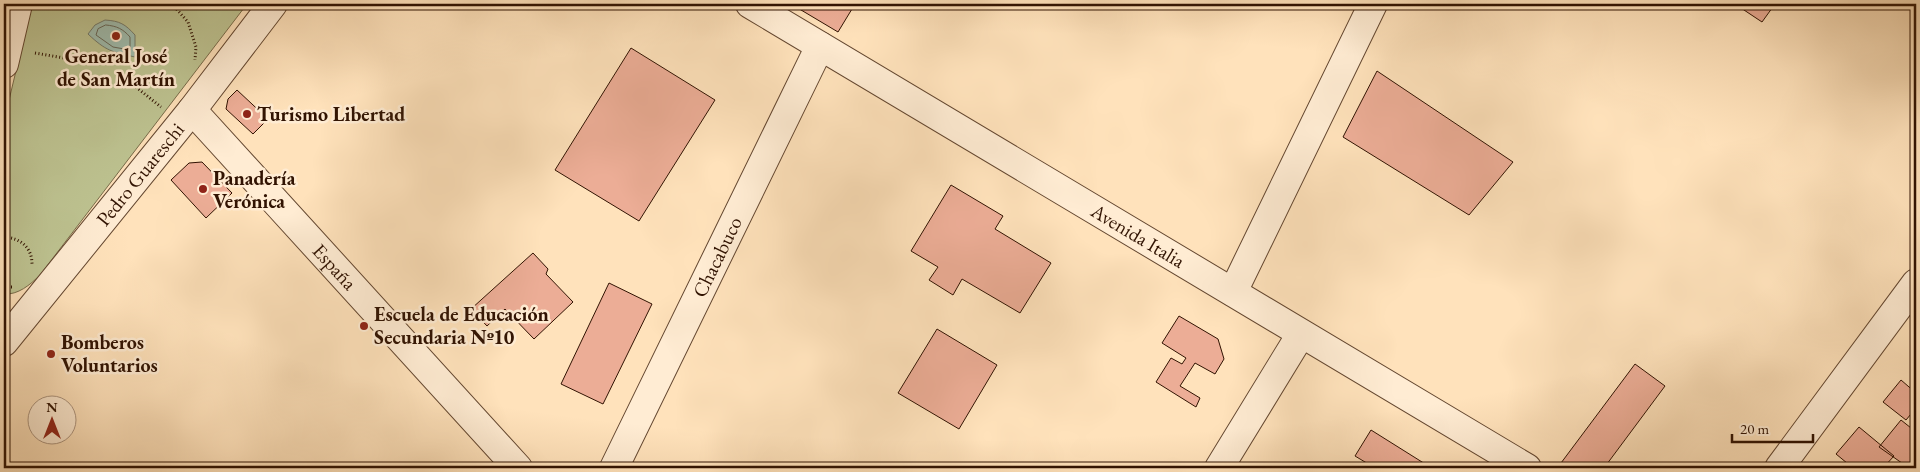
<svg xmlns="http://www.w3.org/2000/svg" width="1920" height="472" font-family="'EB Garamond',serif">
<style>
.green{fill:#bec492;stroke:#786c4a}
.water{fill:#a0beb0;stroke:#747a6a}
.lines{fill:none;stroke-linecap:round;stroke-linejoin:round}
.shore{stroke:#686859;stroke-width:1}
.building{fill:#ecad96;stroke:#311302}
.minor-casing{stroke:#644730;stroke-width:30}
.path{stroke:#311302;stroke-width:3;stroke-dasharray:1 2.5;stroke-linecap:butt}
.minor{stroke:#ffecd3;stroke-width:28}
.poi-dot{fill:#8f2418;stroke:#ffecd3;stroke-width:2}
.labels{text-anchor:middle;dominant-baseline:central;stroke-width:5;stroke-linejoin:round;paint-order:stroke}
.poi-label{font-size:20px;font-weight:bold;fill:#311302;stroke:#ffecd3;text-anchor:start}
.street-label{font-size:20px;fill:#311302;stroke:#ffecd3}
</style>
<rect width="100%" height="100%" fill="#ffe2bb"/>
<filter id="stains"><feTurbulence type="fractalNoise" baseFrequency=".004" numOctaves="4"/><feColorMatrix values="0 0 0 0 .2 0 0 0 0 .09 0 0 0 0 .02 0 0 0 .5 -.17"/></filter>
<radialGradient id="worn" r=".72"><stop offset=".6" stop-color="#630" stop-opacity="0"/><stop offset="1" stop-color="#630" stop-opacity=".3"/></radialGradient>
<path class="green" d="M 32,4 L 247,4 L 40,275 C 30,285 18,295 4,294 L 4,121 Z"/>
<path class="water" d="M 105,20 C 120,21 125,24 135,35 L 135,57 C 112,52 106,51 88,34 L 95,25 Z"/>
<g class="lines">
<path class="shore" d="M 106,25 C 117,26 123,29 130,37 L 130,50 L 113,47 L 96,35 L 98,29 Z"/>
</g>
<path class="building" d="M 791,4 L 855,4 L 838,32 Z
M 1735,4 L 1775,4 L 1762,22 Z
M 631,48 L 715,100 L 639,221 L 555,170 Z
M 1377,71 L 1513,162 L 1469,215 L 1343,137 Z
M 237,90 L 268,119 L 253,134 L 226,109 L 228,99 Z
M 202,162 L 232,193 L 206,218 L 171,180 L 189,163 Z
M 951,185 L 1003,216 L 995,229 L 1051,263 L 1020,313 L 962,279 L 953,295 L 929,280 L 938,267 L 911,251 Z
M 533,253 L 548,269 L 546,274 L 573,302 L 534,339 L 505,309 L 487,326 L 471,309 Z
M 609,283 L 652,304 L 603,404 L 561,384 Z
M 1179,316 L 1218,339 L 1224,359 L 1215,374 L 1195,363 L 1180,386 L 1200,398 L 1196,407 L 1156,382 L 1171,358 L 1182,364 L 1186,358 L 1162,343 Z
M 937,329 L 997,365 L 959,429 L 898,393 Z
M 1635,364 L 1665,386 L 1604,468 L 1558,467 Z
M 1901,380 L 1916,393 L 1916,408 L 1906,420 L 1883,402 Z
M 1901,420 L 1916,432 L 1916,468 L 1909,468 L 1879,447 Z
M 1859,427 L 1894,456 L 1883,468 L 1853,468 L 1836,454 Z
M 1371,430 L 1430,467 L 1429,468 L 1375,468 L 1355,456 Z"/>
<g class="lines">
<g class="minor-casing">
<g id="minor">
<path id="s1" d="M 750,4 L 1527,468"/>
<path d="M 4,64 L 18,4"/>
<path id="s2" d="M 192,110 L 518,468"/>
<path d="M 1233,292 L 1373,4"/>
<path id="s3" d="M 4,342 L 192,110 L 273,4"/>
<path id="s4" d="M 614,468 L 820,46"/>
<path d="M 1219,468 L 1301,334"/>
<path d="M 1779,468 L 1916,283"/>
</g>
</g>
<path class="path" d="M 172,4 L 188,22 L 196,47 L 195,60
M 35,53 L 64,58
M 136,87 L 161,107
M 4,237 C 20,238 32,247 32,264
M 4,287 L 13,287"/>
<use href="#minor" class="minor"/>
</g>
<g class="poi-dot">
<circle cx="116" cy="36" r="5"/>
<circle cx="247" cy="114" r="5"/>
<circle cx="203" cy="189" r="5"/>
<circle cx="364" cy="326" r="5"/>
<circle cx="51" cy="354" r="5"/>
</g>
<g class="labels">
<g class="poi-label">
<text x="116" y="56" text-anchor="middle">General José<tspan x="116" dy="23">de San Martín</tspan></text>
<text x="257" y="114">Turismo Libertad</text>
<text x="213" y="178">Panadería<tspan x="213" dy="23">Verónica</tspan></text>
<text x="374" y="314">Escuela de Educación<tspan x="374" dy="23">Secundaria Nº10</tspan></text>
<text x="61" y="342">Bomberos<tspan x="61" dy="23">Voluntarios</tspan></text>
</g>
<g class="street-label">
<text stroke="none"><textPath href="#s3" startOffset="216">Pedro Guareschi</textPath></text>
<text stroke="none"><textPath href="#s1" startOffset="452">Avenida Italia</textPath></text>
<text stroke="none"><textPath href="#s4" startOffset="235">Chacabuco</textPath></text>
<text stroke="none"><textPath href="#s2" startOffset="212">España</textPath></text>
</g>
</g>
<rect width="1920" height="472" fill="none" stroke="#ffe2bb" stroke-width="20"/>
<rect x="5" y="5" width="1910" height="462" fill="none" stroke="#311302" stroke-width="2.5"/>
<rect x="10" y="10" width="1900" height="452" fill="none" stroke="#311302"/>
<g transform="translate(52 420)"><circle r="24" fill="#ffecd3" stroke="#ad957f"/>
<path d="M0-4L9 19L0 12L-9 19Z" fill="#8f2418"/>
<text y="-8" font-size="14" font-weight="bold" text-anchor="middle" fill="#311302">N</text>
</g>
<path d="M1732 434v8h81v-8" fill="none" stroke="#311302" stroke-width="2.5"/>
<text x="1740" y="434" font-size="15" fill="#311302" stroke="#ffecd3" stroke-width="4" paint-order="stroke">20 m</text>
<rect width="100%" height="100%" filter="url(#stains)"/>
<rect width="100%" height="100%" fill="url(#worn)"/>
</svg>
